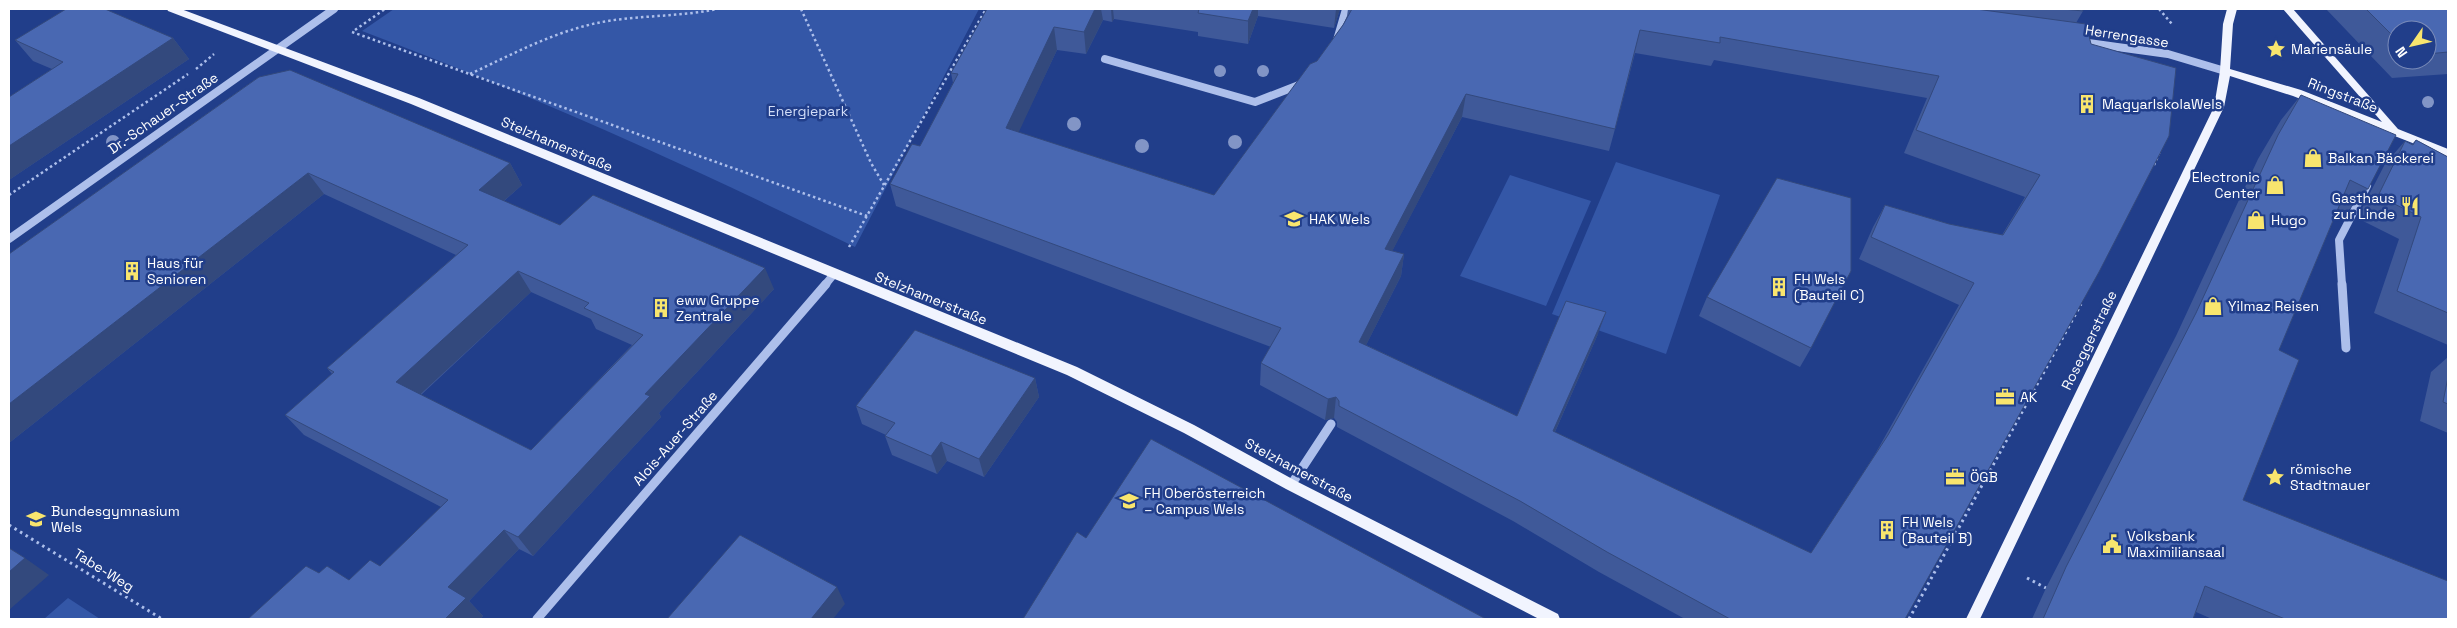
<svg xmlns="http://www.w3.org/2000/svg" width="2457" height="628" font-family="'Space Grotesk',sans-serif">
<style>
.green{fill:#3457a7}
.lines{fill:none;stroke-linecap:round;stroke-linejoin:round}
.path-far1{stroke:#adbfeb;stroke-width:2.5;stroke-dasharray:2.5 3;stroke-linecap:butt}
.path{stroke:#adbfeb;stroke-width:3;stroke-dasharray:2.5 4;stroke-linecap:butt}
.minor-far1{stroke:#adbfeb;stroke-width:8}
.minor{stroke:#adbfeb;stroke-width:9}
.major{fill:#f1f4fe;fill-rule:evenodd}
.tree{fill:#8295c6}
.wall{fill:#3f5999;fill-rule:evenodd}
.shaded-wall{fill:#33497d}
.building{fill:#4968b2;stroke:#33497d;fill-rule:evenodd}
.labels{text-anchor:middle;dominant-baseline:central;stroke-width:5;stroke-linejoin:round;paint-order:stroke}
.street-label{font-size:14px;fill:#fff;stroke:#213e8a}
.poi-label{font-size:14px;fill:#fff;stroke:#213e8a;text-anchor:start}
.park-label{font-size:14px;fill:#d2ddf8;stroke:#213e8a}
</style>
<rect width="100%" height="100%" fill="#213e8a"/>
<path class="green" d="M 394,9 L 979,9 L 855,247 C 694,168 530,94 362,31 Z
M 1616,162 L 1720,195 L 1666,354 L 1552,314 Z
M 1510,175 L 1591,201 L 1546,306 L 1460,276 Z
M 68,598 L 100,619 L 44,619 Z"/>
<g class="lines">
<path class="path-far1" d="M 801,9 L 871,163 L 884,185
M 2159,9 L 2172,24
M 355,30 L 385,9
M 352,32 L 867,216
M 196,69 L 214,54
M 470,74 C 513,54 555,31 602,22 C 640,15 679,17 717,9
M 2154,165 L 2160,151
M 9,195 L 188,74
M 849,247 L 986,9"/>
<path class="path" d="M 9,525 L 162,619
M 2027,578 L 2046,588
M 1909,619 L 2081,304"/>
<path class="minor-far1" d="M 1337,40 L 1346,9
M 2081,42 L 2168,54 L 2225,71
M 1105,59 L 1255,102 L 1304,83
M 9,239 L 334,9
M 825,285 L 834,274
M 2342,285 L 2339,240 L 2367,186"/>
<path class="minor" d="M 2342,284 L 2346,348
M 1291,485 L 1331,424
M 537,619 L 826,284"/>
<path class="major" d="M 167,9 L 181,9 L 419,98 L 1077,367 L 1194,425 L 1296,481 L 1558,614 L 1560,619 L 1539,619 L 1286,489 L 1184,433 L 1067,375 L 411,104 L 168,11 Z
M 2227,9 L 2237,9 L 2233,24 L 2230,69 L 2301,90 L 2382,122 L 2283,9 L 2293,9 L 2398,129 L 2448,149 L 2448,157 L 2293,96 L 2230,76 L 2224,107 L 1980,619 L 1966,619 L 2214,107 L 2220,71 L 2223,24 Z"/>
</g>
<g class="tree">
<circle cx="1220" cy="71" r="6"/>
<circle cx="1263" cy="71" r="6"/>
<circle cx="2428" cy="102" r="6"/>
<circle cx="1074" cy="124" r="7"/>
<circle cx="113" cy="142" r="7"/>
<circle cx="1235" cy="142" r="7"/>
<circle cx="1142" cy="146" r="7"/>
</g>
<path class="wall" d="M 987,9 L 1340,9 L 1334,28 L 1258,16 L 1248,44 L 1198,36 L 1198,32 L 1114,19 L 1112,22 L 1103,20 L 1086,54 L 1057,50 L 1018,132 L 1214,195 L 1317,61 L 1343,25 L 1347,16 L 1348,9 L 2082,9 L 2083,11 L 2076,23 L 2086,24 L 1905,619 L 1685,619 L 1599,572 L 1513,521 L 1337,427 L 1337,422 L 1334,418 L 1325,420 L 1260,385 L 1261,363 L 1271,347 L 896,206 L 890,184 L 920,146 L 953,83 L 951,73 ZM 1635,53 L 1711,66 L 1714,60 L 1927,98 L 1904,153 L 2025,197 L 2002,235 L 1949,224 L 1885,205 L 1873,227 L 1859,259 L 1959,305 L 1874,456 L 1811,553 L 1555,432 L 1598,334 L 1517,416 L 1366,345 L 1401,276 L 1404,254 L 1392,251 L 1462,117 L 1609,151 L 1615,129 Z
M 2326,9 L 2448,9 L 2448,74 L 2392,78 ZM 2397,30 L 2427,30 L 2427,60 L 2397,60 Z
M 173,38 L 189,59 L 9,180 L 9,97 L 52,69 L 33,61 L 15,40 Z
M 259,77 L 510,163 L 522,185 L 504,201 L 560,225 L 774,289 L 659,413 L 661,417 L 533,556 L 519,549 L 469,601 L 483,616 L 480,619 L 248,619 L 319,573 L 349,580 L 380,566 L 441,507 L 304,435 L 285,415 L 332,374 L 327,368 L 456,255 L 324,194 L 9,443 L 9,254 ZM 531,292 L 591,319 L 596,329 L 632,345 L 531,450 L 421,395 Z
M 2301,95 L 2368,189 L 2346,213 L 2338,209 L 2279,350 L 2243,500 L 2448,619 L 2212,619 L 2196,612 L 2193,619 L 2032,619 L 2046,588 L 2176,336 L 2258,159 L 2281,120 Z
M 2416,140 L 2448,157 L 2448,345 L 2374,313 L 2399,239 L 2357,218 L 2385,164 L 2405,141 L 2412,144 Z
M 1707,297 L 1811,348 L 1800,367 L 1699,316 Z
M 2448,357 L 2448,433 L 2420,421 L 2431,372 Z
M 1035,378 L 1039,397 L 984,477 L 947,461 L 937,474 L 892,455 L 885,436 L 886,435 L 862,424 L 856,406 Z"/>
<path class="shaded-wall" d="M 1095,9 L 1101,9 L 1103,20 L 1086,54 L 1084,32 Z
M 1111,9 L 1113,9 L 1114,19 L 1112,22 Z
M 1253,9 L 1258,9 L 1258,16 L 1248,44 L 1248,21 Z
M 1336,9 L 1340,9 L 1334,28 Z
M 1054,27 L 1057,50 L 1010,151 L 1006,128 Z
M 173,38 L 189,59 L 9,180 L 9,146 Z
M 1466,94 L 1462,117 L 1382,271 L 1385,249 Z
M 510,163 L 522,185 L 492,211 L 479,190 Z
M 308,173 L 324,194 L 9,443 L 9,404 Z
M 1404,254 L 1401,276 L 1357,363 L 1359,342 Z
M 765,268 L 774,289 L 659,413 L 661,417 L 533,556 L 518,537 L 645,394 Z
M 518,271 L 531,292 L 412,402 L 396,382 Z
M 1606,312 L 1598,334 L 1546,452 L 1553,431 Z
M 1035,378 L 1039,397 L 984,477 L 979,459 Z
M 1336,397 L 1334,418 L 1325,420 L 1328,399 Z
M 941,442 L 947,461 L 937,474 L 931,456 Z
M 504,530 L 519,549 L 469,601 L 483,616 L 480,619 L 445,619 L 448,587 Z
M 25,558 L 49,575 L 9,610 L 9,572 Z
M 837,587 L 845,604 L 833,619 L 811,619 Z"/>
<path class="building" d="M 66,9 L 105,9 L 173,38 L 9,146 L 9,97 L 63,62 L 15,40 Z
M 987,9 L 1095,9 L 1084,32 L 1054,27 L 1006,128 L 1214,195 L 1310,64 L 1317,61 L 1343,25 L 1352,9 L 1976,9 L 2086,24 L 2091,44 L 2176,68 L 2169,136 L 2099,272 L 1905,619 L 1730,619 L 1607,552 L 1520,501 L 1339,406 L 1339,401 L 1336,397 L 1328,399 L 1261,363 L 1281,328 L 890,184 L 912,144 L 920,146 L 958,74 L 951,73 ZM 1640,30 L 1720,43 L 1720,37 L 1939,76 L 1916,130 L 2040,175 L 2003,235 L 1949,224 L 1885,205 L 1871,237 L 1974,283 L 1888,435 L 1811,553 L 1553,431 L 1606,312 L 1566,301 L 1517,416 L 1359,342 L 1404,254 L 1385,249 L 1466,94 L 1615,129 Z
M 1196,9 L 1253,9 L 1248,21 L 1198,13 L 1199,9 Z
M 2063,9 L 2082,9 L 2083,11 Z
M 2366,9 L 2448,9 L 2448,52 L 2427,54 L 2427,30 L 2397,30 L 2397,40 Z
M 290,70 L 510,163 L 479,190 L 560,225 L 593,195 L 765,268 L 645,394 L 650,396 L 518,537 L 504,530 L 448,587 L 466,598 L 445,619 L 248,619 L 306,566 L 319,573 L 327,566 L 349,580 L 370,560 L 380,566 L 448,500 L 285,415 L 334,372 L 327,368 L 468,245 L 308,173 L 9,404 L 9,254 L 259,77 ZM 518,271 L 589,303 L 584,308 L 643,335 L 531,450 L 396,382 Z
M 2301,95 L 2396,135 L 2368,189 L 2350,180 L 2279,350 L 2299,360 L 2243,500 L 2448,581 L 2448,619 L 2285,619 L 2205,586 L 2193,619 L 2043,619 L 2066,567 L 2196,313 L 2278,135 Z
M 2416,140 L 2448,157 L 2448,313 L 2397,291 L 2421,217 L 2378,196 L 2405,141 L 2413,145 Z
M 1777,178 L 1851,198 L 1851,271 L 1811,348 L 1707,297 Z
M 915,330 L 1035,378 L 979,459 L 941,442 L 931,456 L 885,436 L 895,423 L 856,406 Z
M 2448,377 L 2448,404 L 2443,402 Z
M 1151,439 L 1486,619 L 1023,619 L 1077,532 L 1086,538 Z
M 740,535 L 837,587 L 811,619 L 667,619 Z
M 9,548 L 25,558 L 9,572 Z"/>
<defs>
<g id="sight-bare" transform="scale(1.5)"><path d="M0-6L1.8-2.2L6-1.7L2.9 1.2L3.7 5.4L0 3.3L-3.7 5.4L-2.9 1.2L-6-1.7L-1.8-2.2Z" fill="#f8e56e" stroke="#213e8a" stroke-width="2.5" paint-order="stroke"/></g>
<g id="building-bare" transform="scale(1.5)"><path d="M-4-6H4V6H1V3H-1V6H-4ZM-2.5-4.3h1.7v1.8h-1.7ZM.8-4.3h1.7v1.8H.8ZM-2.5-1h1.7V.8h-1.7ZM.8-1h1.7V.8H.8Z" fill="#f8e56e" stroke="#213e8a" stroke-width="2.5" paint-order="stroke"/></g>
<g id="shop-bare" transform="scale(1.5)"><path d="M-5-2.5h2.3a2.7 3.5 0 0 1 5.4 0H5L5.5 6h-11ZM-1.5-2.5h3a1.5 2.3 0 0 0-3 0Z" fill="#f8e56e" stroke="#213e8a" stroke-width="2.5" paint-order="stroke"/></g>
<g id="restaurant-bare" transform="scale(1.5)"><path d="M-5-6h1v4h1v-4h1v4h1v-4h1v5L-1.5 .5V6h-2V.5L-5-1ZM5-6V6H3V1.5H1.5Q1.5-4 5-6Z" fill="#f8e56e" stroke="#213e8a" stroke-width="2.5" paint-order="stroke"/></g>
<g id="school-bare" transform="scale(1.5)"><path d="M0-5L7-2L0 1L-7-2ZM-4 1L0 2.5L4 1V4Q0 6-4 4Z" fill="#f8e56e" stroke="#213e8a" stroke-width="2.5" paint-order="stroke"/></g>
<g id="office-bare" transform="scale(1.5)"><path d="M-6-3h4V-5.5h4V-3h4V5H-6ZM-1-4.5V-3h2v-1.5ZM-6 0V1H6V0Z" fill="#f8e56e" stroke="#213e8a" stroke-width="2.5" paint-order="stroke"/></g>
<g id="university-bare" transform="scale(1.5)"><path d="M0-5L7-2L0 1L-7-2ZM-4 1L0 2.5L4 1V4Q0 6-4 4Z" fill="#f8e56e" stroke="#213e8a" stroke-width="2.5" paint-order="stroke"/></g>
<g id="civic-bare" transform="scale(1.5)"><path d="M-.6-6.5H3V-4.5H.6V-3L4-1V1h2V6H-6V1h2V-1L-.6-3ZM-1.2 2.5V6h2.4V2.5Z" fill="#f8e56e" stroke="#213e8a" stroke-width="2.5" paint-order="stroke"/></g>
</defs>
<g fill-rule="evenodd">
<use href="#sight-bare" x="2276" y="49"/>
<use href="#building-bare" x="2087" y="104"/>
<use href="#shop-bare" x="2313" y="158"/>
<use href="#shop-bare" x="2275" y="185"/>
<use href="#restaurant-bare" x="2410" y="206"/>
<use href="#school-bare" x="1294" y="219"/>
<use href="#shop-bare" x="2256" y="220"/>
<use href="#building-bare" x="132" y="271"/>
<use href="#building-bare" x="1779" y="287"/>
<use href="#shop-bare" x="2213" y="306"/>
<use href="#building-bare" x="661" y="308"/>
<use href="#office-bare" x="2005" y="397"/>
<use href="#office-bare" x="1955" y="477"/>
<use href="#sight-bare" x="2275" y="477"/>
<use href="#university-bare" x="1129" y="501"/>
<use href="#school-bare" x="36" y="519"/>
<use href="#building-bare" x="1887" y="530"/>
<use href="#civic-bare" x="2112" y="544"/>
</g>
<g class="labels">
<g class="street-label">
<text transform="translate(2127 36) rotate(9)">Herrengasse</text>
<text transform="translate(2343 95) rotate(21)">Ringstraße</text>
<text transform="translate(163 113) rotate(-35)">Dr.-Schauer-Straße</text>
<text transform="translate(557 144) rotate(23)">Stelzhamerstraße</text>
<text transform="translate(931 298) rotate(22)">Stelzhamerstraße</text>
<text transform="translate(2089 340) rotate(-64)">Roseggerstraße</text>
<text transform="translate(675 438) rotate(-49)">Alois-Auer-Straße</text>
<text transform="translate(1299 470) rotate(28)">Stelzhamerstraße</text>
<text transform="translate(104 570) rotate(32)">Tabe-Weg</text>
</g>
<g class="poi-label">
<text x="2291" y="49">Mariensäule</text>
<text x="2102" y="104">MagyarIskolaWels</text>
<text x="2328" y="158">Balkan Bäckerei</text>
<text x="2260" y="177" text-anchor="end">Electronic<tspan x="2260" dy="16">Center</tspan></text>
<text x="2395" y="198" text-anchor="end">Gasthaus<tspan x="2395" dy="16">zur Linde</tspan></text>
<text x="1309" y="219">HAK Wels</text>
<text x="2271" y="220">Hugo</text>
<text x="147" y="263">Haus für<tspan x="147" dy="16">Senioren</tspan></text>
<text x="1794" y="279">FH Wels<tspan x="1794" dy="16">(Bauteil C)</tspan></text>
<text x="676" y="300">eww Gruppe<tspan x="676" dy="16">Zentrale</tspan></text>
<text x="2228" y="306">Yilmaz Reisen</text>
<text x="2020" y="397">AK</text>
<text x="2290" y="469">römische<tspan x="2290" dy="16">Stadtmauer</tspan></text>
<text x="1970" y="477">ÖGB</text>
<text x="1144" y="493">FH Oberösterreich<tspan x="1144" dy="16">– Campus Wels</tspan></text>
<text x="51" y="511">Bundesgymnasium<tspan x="51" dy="16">Wels</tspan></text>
<text x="1902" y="522">FH Wels<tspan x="1902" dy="16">(Bauteil B)</tspan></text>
<text x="2127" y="536">Volksbank<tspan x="2127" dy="16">Maximiliansaal</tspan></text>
</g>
<g class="park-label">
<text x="808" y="111">Energiepark</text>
</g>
</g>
<rect width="2457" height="628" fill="none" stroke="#ffffff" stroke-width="20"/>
<g transform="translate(2412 45) rotate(236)"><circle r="24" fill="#213e8a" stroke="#7a8bb9"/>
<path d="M0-4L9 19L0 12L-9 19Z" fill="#f8e56e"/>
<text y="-8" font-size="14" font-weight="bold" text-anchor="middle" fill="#ffffff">N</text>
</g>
</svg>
